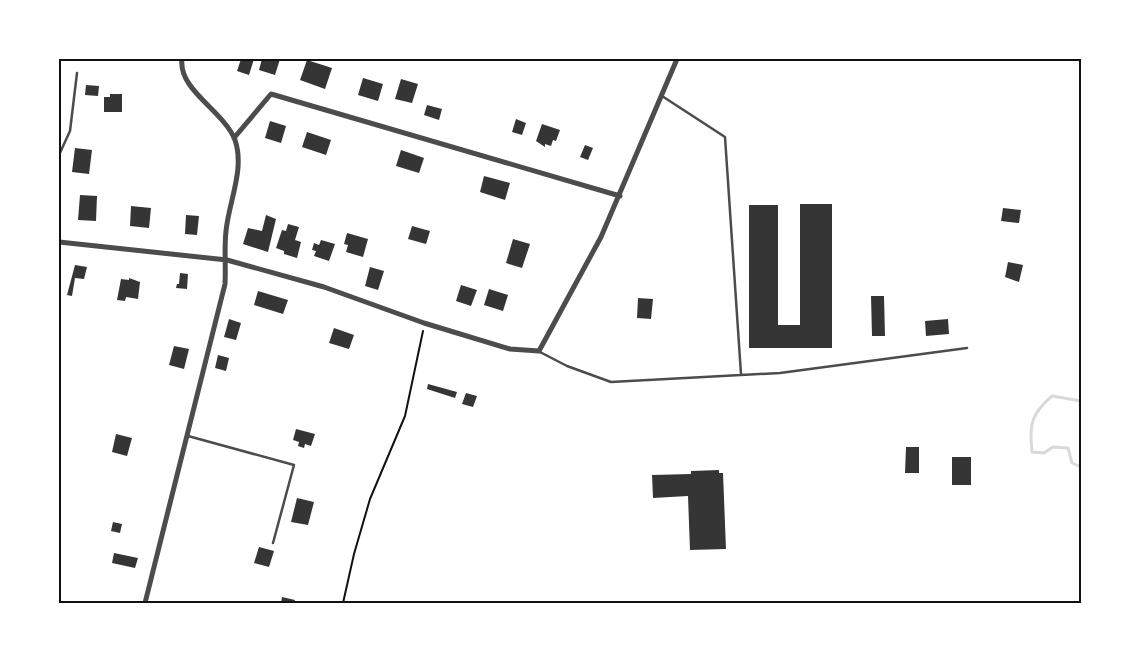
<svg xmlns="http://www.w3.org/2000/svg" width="1140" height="662" font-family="'Nunito Sans',sans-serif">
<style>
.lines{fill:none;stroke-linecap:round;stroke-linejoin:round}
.stream{stroke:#d9d9d9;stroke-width:3}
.building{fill:#353535}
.path{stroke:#111;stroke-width:2}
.service{stroke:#4c4c4c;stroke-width:2.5}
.minor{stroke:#4c4c4c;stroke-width:5}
.neatline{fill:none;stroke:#111;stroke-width:2}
</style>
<rect width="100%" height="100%" fill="#fff"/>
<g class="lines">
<path class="stream" d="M 1081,401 L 1052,396 C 1031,414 1029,425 1032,452 L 1044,453 L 1053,447 L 1068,448 L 1072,463 L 1081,467"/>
</g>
<path class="building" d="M 241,59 L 254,59 L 249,75 L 237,71 Z
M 262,59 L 280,59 L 275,75 L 259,70 Z
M 307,60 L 332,68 L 325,89 L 300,80 Z
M 363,78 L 383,84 L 378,101 L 358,95 Z
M 401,79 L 418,84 L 412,103 L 395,99 Z
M 86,85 L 99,86 L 98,96 L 85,95 Z
M 110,94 L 122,94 L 122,112 L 104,112 L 104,97 L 110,97 Z
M 427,105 L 442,109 L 439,120 L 424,115 Z
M 516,119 L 526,123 L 522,135 L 512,132 Z
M 270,121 L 286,126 L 281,143 L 265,138 Z
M 542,124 L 560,130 L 556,141 L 553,140 L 551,146 L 545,144 L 545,147 L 536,141 Z
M 307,132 L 331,140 L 326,155 L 302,147 Z
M 585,145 L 593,148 L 588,160 L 580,157 Z
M 75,148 L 92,150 L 89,174 L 72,172 Z
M 401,150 L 424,158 L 419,173 L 396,166 Z
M 484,176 L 510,183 L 505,200 L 480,192 Z
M 80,195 L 97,196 L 96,221 L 78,220 Z
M 800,204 L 832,204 L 832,348 L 749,348 L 749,205 L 778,205 L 778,325 L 800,325 Z
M 131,206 L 151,208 L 149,228 L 130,226 Z
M 1003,208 L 1021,210 L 1019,223 L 1001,221 Z
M 186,215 L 199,216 L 197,235 L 185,234 Z
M 266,215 L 276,219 L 268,252 L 243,244 L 248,228 L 262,231 Z
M 288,224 L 299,227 L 295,240 L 301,242 L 297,258 L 284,254 L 284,251 L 276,248 L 282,230 L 286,231 Z
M 412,226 L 430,231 L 426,244 L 408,239 Z
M 347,233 L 368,239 L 363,257 L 346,252 L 348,245 L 344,244 Z
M 513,239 L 530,244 L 522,268 L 506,263 Z
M 321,240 L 335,244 L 329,261 L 314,256 L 316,251 L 312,250 L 314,243 L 319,245 Z
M 1008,262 L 1023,265 L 1019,282 L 1005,277 Z
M 75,265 L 87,267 L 84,279 L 75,278 L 72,296 L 67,295 Z
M 370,267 L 384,271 L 378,290 L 365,286 Z
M 180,273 L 188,274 L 187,289 L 176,288 L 177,284 L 179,284 Z
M 129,278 L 140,282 L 138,299 L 126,297 L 125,301 L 117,300 L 121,279 L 129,280 Z
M 461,285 L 477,290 L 471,306 L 456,301 Z
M 489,289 L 508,295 L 503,311 L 484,305 Z
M 258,291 L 288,300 L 283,314 L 254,305 Z
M 871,296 L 884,296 L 885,336 L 872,336 Z
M 638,298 L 653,299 L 651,319 L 637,318 Z
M 229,319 L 241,323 L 236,340 L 224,337 Z
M 948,319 L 949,334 L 926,336 L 925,321 Z
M 334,328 L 354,335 L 349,349 L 329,343 Z
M 174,346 L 189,349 L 184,369 L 169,365 Z
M 218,355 L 229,358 L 226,371 L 215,368 Z
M 428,384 L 457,392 L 455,398 L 427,389 Z
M 466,393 L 477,396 L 473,407 L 462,404 Z
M 296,429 L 315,434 L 311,446 L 305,444 L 304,448 L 298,446 L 299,442 L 293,440 Z
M 116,434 L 132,438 L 127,456 L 112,452 Z
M 906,447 L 919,447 L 919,473 L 905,473 Z
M 952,457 L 971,457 L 971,485 L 952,485 Z
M 719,470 L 719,473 L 723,473 L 726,549 L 690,550 L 688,496 L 653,498 L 652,475 L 691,474 L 691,471 Z
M 297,498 L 314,502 L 308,525 L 291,522 Z
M 113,522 L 122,524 L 120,533 L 111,531 Z
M 259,547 L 274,551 L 269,567 L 254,563 Z
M 114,553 L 138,558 L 135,568 L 112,563 Z
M 282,597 L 295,600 L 294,603 L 281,603 Z"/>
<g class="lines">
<path class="path" d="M 343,603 L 354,554 L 370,499 L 405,416 L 423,331"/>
<path class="service" d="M 662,96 L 725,137 L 741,374
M 59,155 L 70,131 L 77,73
M 540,352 L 567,366 L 611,382 L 780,373 L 967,348
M 188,436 L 294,465 L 273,543"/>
<path class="minor" d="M 234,138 L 271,94 L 620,196
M 59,242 L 227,260 L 324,287 L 424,323 L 510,349 L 539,351 L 601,237 L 677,59
M 145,603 L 225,284 C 226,266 224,249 226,231 C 229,201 245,169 235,140 C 224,111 178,90 182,59"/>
</g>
<rect width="1140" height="662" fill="none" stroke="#ffffff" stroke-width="120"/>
<rect x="60" y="60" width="1020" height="542" class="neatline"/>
</svg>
